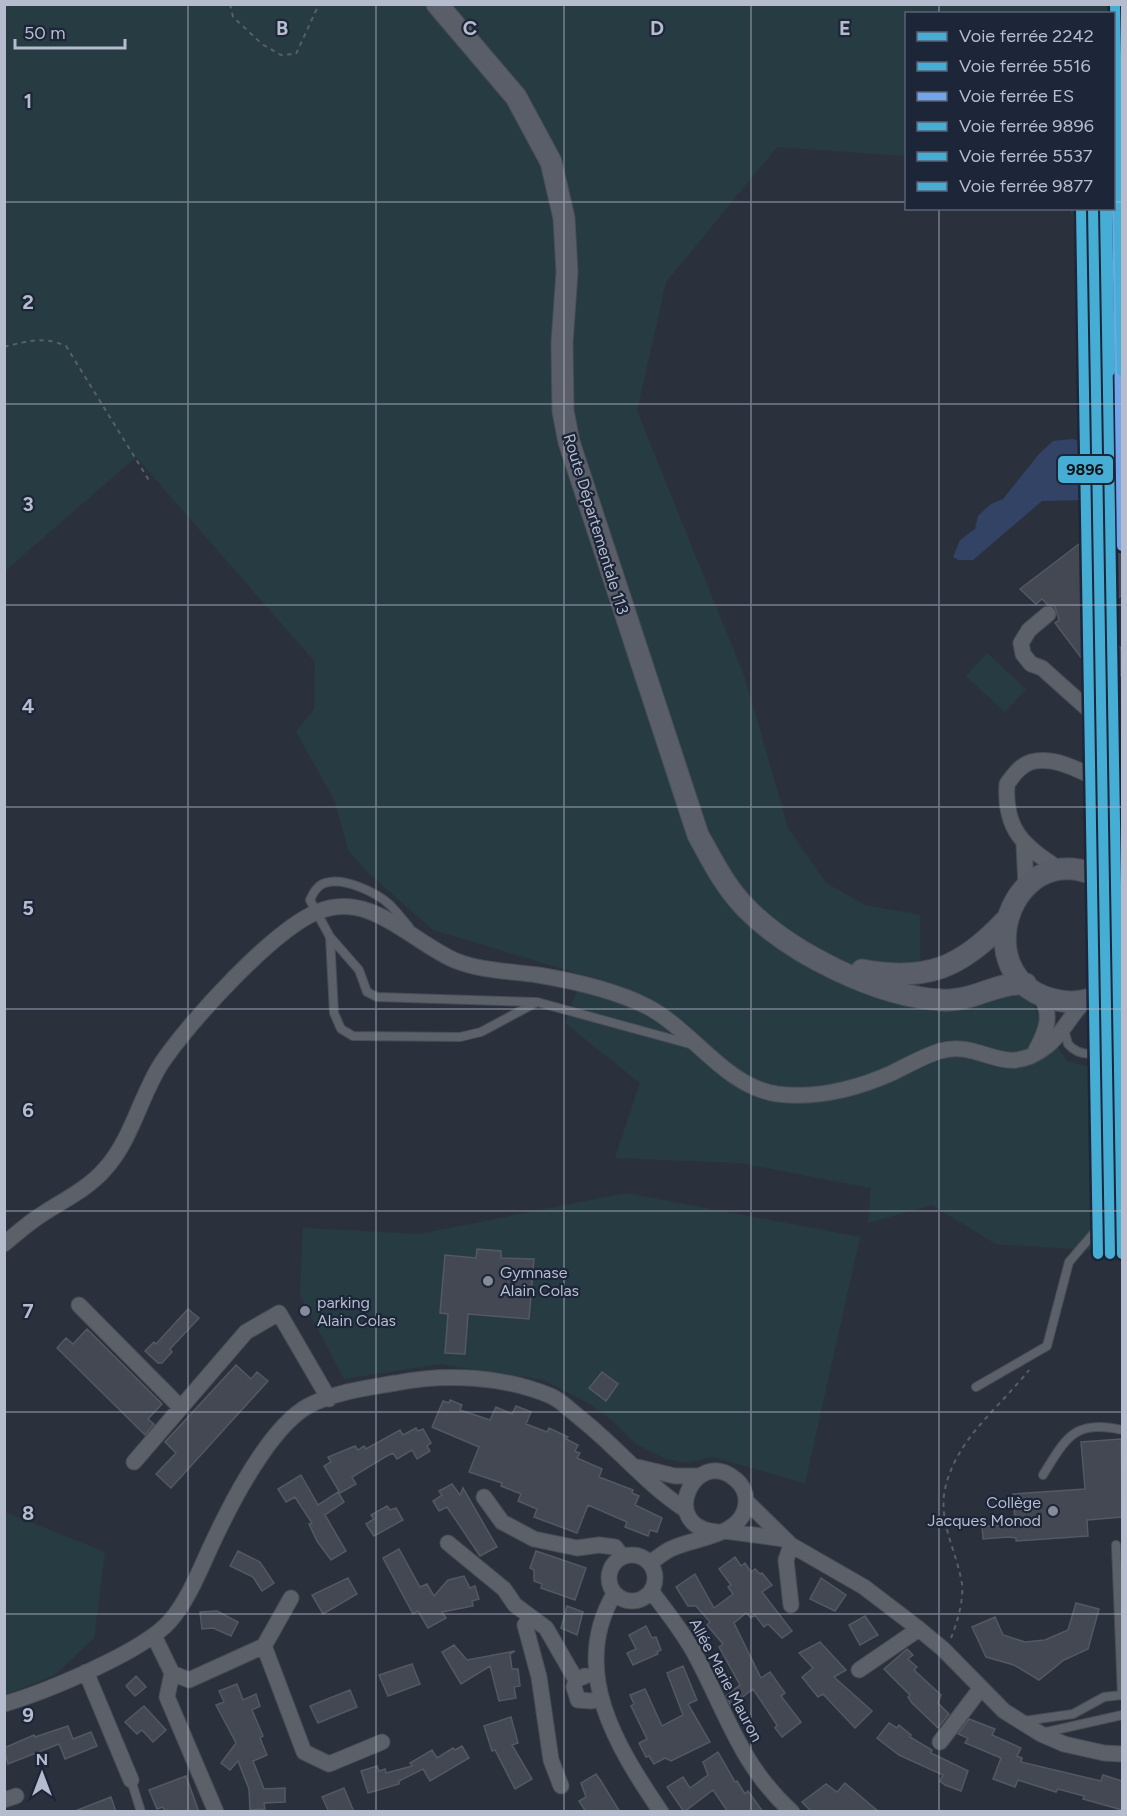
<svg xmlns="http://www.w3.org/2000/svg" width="1127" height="1816" font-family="Figtree,sans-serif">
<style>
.green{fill:#273b43}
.water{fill:#334366}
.building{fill:#434852;stroke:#535963;stroke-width:1.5}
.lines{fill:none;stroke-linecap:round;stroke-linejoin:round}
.service-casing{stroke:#494d56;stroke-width:10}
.minor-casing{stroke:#494d56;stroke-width:17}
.secondary-casing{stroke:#494d56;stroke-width:23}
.path{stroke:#595e67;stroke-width:2;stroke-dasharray:4.5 4.5;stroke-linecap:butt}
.service{stroke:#5c6069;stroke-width:8}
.minor{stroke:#5c6069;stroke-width:15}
.secondary{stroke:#5a5e68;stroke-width:21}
.rail-1-casing{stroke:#1d2538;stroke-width:15}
.rail-2-casing{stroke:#1d2538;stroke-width:15}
.rail-3-casing{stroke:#1d2538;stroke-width:15}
.rail-4-casing{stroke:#1d2538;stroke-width:15}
.rail-5-casing{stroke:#1d2538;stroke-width:15}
.rail-6-casing{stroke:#1d2538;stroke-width:15}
.rail-1{stroke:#46aed5;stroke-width:10}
.rail-2{stroke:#46aed5;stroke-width:10}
.rail-3{stroke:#73a5eb;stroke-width:10}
.rail-4{stroke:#46aed5;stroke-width:10}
.rail-5{stroke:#46aed5;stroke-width:10}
.rail-6{stroke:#46aed5;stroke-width:10}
.grid{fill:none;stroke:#b5bccd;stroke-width:1.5;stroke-opacity:0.55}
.poi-dot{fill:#858b9a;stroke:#1d2538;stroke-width:2}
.labels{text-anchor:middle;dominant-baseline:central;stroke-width:4.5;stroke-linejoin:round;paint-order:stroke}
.street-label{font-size:16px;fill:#b5bccd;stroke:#1d2538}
.poi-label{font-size:16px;fill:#b5bccd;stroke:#1d2538;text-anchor:start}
.grid-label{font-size:20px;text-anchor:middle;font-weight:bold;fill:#b5bccd;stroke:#1d2538;stroke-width:4.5;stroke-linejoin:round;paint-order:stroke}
.line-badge{stroke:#1d2538;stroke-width:2}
.pale-badge-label{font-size:16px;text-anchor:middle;font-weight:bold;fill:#111}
</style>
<rect width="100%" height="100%" fill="#2b313c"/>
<path class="green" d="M 5,5 L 1122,5 L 1122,311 L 1110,303 L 1069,209 L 1114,208 L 1114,14 L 906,14 L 906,156 L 777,147 L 666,282 L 637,411 L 745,678 L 788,828 L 826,883 L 865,905 L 920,915 L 920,1002 L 1003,990 L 1029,995 L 1038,1016 L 1067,1061 L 1089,1067 L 1122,1059 L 1122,1252 L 996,1244 L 932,1205 L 868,1223 L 871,1188 L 739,1163 L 615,1158 L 640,1083 L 565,1023 L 583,975 L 433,930 L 366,871 L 348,850 L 335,801 L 296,732 L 314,709 L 315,662 L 136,457 L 5,571 Z
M 987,653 L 1026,689 L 1005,712 L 966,676 Z
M 626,1193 L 860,1237 L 805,1483 L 712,1457 L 686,1463 L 665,1459 L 636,1444 L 614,1422 L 590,1404 L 544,1380 L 440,1364 L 344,1379 L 300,1295 L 303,1228 L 419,1234 Z
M 5,1512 L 105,1552 L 94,1638 L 55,1675 L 5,1695 Z"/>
<path class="water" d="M 1073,439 L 1092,445 L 1108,471 L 1107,480 L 1100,492 L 1090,500 L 1042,501 L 973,560 L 959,560 L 953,557 L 960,540 L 975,529 L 978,516 L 991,504 L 1003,499 L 1039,454 L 1053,441 Z"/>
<path class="building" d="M 1108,522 L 1122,540 L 1122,595 L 1096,615 L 1122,650 L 1122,674 L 1113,681 L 1108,674 L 1099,683 L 1089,675 L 1092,672 L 1055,623 L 1059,620 L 1055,607 L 1047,604 L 1042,599 L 1036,604 L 1020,589 Z
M 477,1249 L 501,1251 L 501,1258 L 534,1259 L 529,1319 L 468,1314 L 465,1354 L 445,1353 L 448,1314 L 440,1313 L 445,1255 L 476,1258 Z
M 188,1309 L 199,1318 L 170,1349 L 172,1352 L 162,1363 L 158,1363 L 145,1351 L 154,1342 L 156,1344 Z
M 87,1329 L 162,1404 L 148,1419 L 154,1424 L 145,1435 L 57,1348 L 66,1338 L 73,1344 Z
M 236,1365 L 251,1379 L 257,1372 L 268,1381 L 171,1488 L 156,1474 L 176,1453 L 165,1442 Z
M 602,1372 L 618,1384 L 606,1401 L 589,1388 Z
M 450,1400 L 462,1405 L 460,1410 L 490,1420 L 496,1407 L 512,1414 L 516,1406 L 531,1412 L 526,1424 L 547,1432 L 549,1428 L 568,1437 L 566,1439 L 578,1445 L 575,1451 L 580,1453 L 577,1458 L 602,1469 L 599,1477 L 633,1490 L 632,1493 L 639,1496 L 635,1505 L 662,1518 L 657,1532 L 650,1530 L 648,1536 L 625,1527 L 627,1522 L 588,1505 L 577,1533 L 534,1517 L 537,1509 L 518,1501 L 521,1494 L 501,1486 L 502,1483 L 469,1472 L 479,1447 L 432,1427 L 443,1401 L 449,1403 Z
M 416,1428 L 418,1431 L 423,1429 L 431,1443 L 427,1446 L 430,1451 L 417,1459 L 412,1450 L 397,1459 L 393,1453 L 385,1457 L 352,1477 L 356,1484 L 340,1493 L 324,1466 L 331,1462 L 328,1457 L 355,1446 L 358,1450 L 364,1446 L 366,1449 L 400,1430 L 403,1435 Z
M 1121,1439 L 1122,1517 L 1087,1520 L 1088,1536 L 1016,1541 L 1016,1538 L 1008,1537 L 983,1539 L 982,1526 L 1008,1525 L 1008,1521 L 1015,1521 L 1013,1494 L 1085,1489 L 1081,1442 Z
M 301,1475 L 318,1505 L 338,1492 L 344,1502 L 325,1515 L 346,1551 L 331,1560 L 317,1541 L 309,1524 L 312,1523 L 295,1497 L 286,1502 L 278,1489 Z
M 452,1484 L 460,1495 L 463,1488 L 497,1547 L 480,1556 L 447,1507 L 439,1511 L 433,1501 L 442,1495 L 439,1491 Z
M 387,1506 L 390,1510 L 396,1508 L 403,1520 L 374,1536 L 366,1524 L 374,1519 L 371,1515 Z
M 399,1549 L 420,1587 L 427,1584 L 434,1596 L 448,1580 L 464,1576 L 470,1588 L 475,1586 L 479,1599 L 472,1601 L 473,1606 L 442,1612 L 446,1618 L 428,1628 L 418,1611 L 413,1614 L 383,1558 Z
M 238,1551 L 260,1562 L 274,1583 L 262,1591 L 253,1577 L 230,1566 Z
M 536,1551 L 586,1568 L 575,1600 L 541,1588 L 542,1584 L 534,1581 L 534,1570 L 530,1568 Z
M 735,1557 L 741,1566 L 745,1563 L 751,1572 L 755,1569 L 760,1574 L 762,1573 L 772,1585 L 762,1592 L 792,1631 L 782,1638 L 768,1624 L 764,1627 L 755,1615 L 751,1618 L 746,1613 L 734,1623 L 761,1678 L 770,1672 L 785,1693 L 781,1696 L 801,1722 L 782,1737 L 775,1728 L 777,1725 L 753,1689 L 731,1706 L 726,1696 L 740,1685 L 719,1647 L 723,1644 L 707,1625 L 710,1622 L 696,1606 L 688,1606 L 676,1587 L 695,1574 L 714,1608 L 733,1594 L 728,1587 L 731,1585 L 719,1569 Z
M 348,1578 L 357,1594 L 323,1614 L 312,1595 Z
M 821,1578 L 846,1595 L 835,1611 L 810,1599 Z
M 1076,1603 L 1099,1609 L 1088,1649 L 1064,1660 L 1039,1680 L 1014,1665 L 986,1657 L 972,1627 L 995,1617 L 1003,1635 L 1025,1642 L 1045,1640 L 1068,1630 Z
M 567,1606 L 583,1612 L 577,1635 L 561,1628 Z
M 217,1611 L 238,1622 L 231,1636 L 213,1628 L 202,1629 L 200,1612 Z
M 865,1616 L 878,1635 L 860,1645 L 849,1625 Z
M 646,1626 L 652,1638 L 656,1637 L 661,1650 L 657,1652 L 658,1654 L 633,1665 L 627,1653 L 636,1649 L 629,1635 Z
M 820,1642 L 846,1670 L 834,1677 L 872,1711 L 855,1728 L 823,1694 L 818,1697 L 802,1677 L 813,1668 L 799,1653 Z
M 454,1645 L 467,1660 L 515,1651 L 510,1654 L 512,1669 L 518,1669 L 520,1686 L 514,1687 L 516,1698 L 499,1701 L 490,1666 L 461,1684 L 442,1652 Z
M 907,1649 L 913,1655 L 908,1659 L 917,1667 L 914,1670 L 941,1695 L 938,1703 L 949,1714 L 938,1728 L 912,1703 L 908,1697 L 910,1695 L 884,1669 Z
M 412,1664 L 420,1684 L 388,1696 L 379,1675 Z
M 683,1666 L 697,1700 L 688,1704 L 710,1742 L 671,1761 L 665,1758 L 654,1764 L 649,1756 L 646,1757 L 639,1743 L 647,1739 L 631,1706 L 634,1704 L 630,1695 L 645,1689 L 662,1726 L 683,1715 L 667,1673 Z
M 136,1676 L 146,1687 L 135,1696 L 126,1686 Z
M 237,1684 L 243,1700 L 256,1694 L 260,1706 L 252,1710 L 263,1736 L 260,1738 L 267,1755 L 253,1761 L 264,1789 L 285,1788 L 285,1802 L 264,1803 L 265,1809 L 250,1810 L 249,1789 L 238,1761 L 230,1770 L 221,1763 L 236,1743 L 216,1705 L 224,1702 L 219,1691 Z
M 350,1690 L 357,1707 L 318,1723 L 310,1706 Z
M 144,1706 L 166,1730 L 153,1742 L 142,1730 L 137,1734 L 125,1722 Z
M 511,1717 L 518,1743 L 512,1745 L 532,1779 L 515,1789 L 495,1750 L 492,1751 L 484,1726 Z
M 969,1719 L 995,1729 L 992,1735 L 1021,1748 L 1017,1756 L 1022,1758 L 1021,1762 L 1101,1781 L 1103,1775 L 1122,1781 L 1122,1810 L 1083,1799 L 1084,1796 L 1058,1789 L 1056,1792 L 1018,1780 L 1015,1787 L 993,1779 L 1001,1758 L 965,1743 L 968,1738 L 958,1734 Z
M 889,1723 L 897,1728 L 899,1725 L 911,1735 L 910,1737 L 932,1750 L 931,1753 L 968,1771 L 961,1791 L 945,1785 L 940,1781 L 943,1775 L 899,1755 L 877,1738 Z
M 68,1726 L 73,1739 L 91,1732 L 97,1746 L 65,1759 L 59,1744 L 8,1764 L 4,1748 L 34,1735 L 35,1737 Z
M 462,1746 L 469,1758 L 430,1781 L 423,1769 L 399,1781 L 399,1784 L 368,1793 L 361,1771 L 377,1766 L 379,1771 L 385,1769 L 386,1773 L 412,1766 L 410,1763 L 432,1750 L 437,1758 L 453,1748 L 455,1750 Z
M 718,1752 L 735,1782 L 737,1781 L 745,1794 L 748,1791 L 763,1812 L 728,1812 L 713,1790 L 684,1812 L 667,1787 L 683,1777 L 690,1788 L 708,1775 L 703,1762 Z
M 596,1774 L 601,1781 L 620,1812 L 586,1812 L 579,1801 L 586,1797 L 581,1783 Z
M 186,1776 L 199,1812 L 165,1812 L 163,1807 L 157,1809 L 149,1790 Z
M 845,1783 L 879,1812 L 812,1812 L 802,1802 L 826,1784 L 837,1792 Z
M 344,1788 L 354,1812 L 329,1812 L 322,1797 Z
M 111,1797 L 116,1812 L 75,1812 L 75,1811 Z"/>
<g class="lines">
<g class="service-casing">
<path id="service" d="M 409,927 C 403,920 397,912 390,905 C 376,892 344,877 325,883 C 317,885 313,893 310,900 L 330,937 L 334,1013 L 341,1029 L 353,1036 L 460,1037 L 481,1032 L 537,1002 L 690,1044
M 331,938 L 359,970 L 367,992 L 377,997 L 535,1002
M 1064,1029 L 1068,1044 C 1082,1061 1105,1052 1122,1047
M 976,1387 L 1047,1346 L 1069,1262 L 1093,1234 L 1122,1213
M 1043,1475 C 1066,1438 1074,1419 1122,1430
M 1116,1545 L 1122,1695
M 1024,1721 L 1073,1714 L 1104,1697 L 1122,1695
M 1042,1733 L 1122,1715
M 131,1780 L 141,1812"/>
</g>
<g class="minor-casing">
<path id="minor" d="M 1048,614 L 1029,630 L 1021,643 L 1023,654 L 1031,664 L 1042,668 L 1090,711 L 1122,735
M 1024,844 L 1026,885
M 1059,869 C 1023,845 1004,830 1007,784 C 1013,776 1020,765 1031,762 C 1061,754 1096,781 1122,790
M 1035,1052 C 1046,1032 1054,1014 1039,994
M 4,1244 C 15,1235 25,1226 35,1219 C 59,1202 86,1191 105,1169 C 132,1139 140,1097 161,1064 C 188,1023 273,930 317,912 C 370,890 409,940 454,960 C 480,971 510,971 538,975 C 574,981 614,990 646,1006 C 692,1029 724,1086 777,1094 C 817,1099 856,1089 892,1073 C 908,1065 924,1056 940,1051 C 983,1039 1003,1081 1047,1046 C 1063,1034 1070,1015 1085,1001
M 79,1305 L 181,1408
M 134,1462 L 246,1332 L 279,1313 L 329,1399
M 637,1467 L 675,1476 L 700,1476
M 484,1497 L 502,1522 L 534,1539 L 577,1548 L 599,1545 L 615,1547 L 622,1556
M 746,1501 L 791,1545 L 864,1587 L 919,1629 L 943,1649 L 1004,1711 L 1041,1734 L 1064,1744 L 1104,1753 L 1122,1754
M 725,1531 L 784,1539
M 448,1543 L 504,1589 L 515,1605 L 546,1628 L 576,1680
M 791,1545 L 786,1560 L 791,1605
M609 1578a23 23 0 1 1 46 0a23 23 0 1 1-46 0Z
M 650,1563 C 657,1558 665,1551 673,1548 C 697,1537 744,1536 746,1503 C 747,1494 742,1484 735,1479 C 695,1445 656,1528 718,1532
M 651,1591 C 667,1612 684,1633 696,1656 C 727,1714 741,1766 792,1812
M 614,1594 C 569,1671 617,1747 661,1812
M 535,1620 L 525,1625 L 539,1677 L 551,1760 L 561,1786
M 154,1636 L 172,1673 L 189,1680 L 264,1646 L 291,1598
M 264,1646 L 304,1752 L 329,1764 L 382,1742
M 859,1670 L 919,1629
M 86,1672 L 131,1780
M 172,1673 L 167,1697 L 216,1812
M 585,1676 L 576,1680 L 574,1687 L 578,1700 L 592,1701 L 601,1698
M 4,1704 C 45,1692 143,1652 170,1621 C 188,1600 199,1572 211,1546 C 230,1505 269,1428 308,1406 C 334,1392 367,1388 396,1383 C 446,1373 503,1376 551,1396 C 562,1401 571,1411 580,1418 C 617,1447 647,1485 686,1510
M 940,1742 L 981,1688
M 4,1800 L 16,1796"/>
</g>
<g class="secondary-casing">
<path id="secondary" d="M 437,4 L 516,97 L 551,162 L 564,218 L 567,272 L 562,343 L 563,411 L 569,442 L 698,835 C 712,860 725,887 746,908 C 790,953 878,997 942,1000 C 974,1002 994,982 1026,984
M 1104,877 L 1122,861
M 1122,893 C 1019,805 952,984 1061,1001 C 1085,1005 1108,995 1122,977
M 862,970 C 926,982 961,968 1005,921"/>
</g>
<path class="path" d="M 230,4 L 233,17 L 262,44 L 281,55 L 296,54 L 319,4
M 4,347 C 27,341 44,336 66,346 L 150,482
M 951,1638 C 957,1623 964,1600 962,1584 C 957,1552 938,1522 945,1489 C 956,1439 999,1408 1029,1370"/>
<use href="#service" class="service"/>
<use href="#minor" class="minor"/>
<use href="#secondary" class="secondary"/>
<g class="rail-1-casing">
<path id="rail-1" d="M 1105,208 L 1122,1254"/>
</g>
<g class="rail-2-casing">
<path id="rail-2" d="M 1093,208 L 1110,1254"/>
</g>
<g class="rail-3-casing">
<path id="rail-3" d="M 1117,208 L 1122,546"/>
</g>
<g class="rail-4-casing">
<path id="rail-4" d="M 1081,208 L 1098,1254"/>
</g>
<g class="rail-5-casing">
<path id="rail-5" d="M 1115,4 L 1122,371"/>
</g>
<g class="rail-6-casing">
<path id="rail-6" d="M 1107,208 L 1110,371"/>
</g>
<use href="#rail-1" class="rail-1"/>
<use href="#rail-2" class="rail-2"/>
<use href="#rail-3" class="rail-3"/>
<use href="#rail-4" class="rail-4"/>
<use href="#rail-5" class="rail-5"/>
<use href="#rail-6" class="rail-6"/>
</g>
<path class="grid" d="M 188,4 L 188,1812M 376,4 L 376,1812M 564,4 L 564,1812M 751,4 L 751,1812M 939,4 L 939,14M 4,202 L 906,202M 1114,202 L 1122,202M 939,208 L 939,1812M 4,404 L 1122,404M 4,605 L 1122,605M 4,807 L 1122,807M 4,1009 L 1122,1009M 4,1211 L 1122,1211M 4,1412 L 1122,1412M 4,1614 L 1122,1614"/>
<g class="poi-dot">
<circle cx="488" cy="1281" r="6"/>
<circle cx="305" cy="1311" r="6"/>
<circle cx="1053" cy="1511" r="6"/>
</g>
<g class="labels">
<g class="street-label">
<text transform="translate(596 524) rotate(73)">Route Départementale 113</text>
<text transform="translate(726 1680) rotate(62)">Allée Marie Mauron</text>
</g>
<g class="poi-label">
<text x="500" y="1272">Gymnase<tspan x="500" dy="18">Alain Colas</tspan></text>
<text x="317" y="1302">parking<tspan x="317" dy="18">Alain Colas</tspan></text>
<text x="1041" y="1502" text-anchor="end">Collège<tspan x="1041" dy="18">Jacques Monod</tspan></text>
</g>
</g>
<g class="grid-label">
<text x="282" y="35">B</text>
<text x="470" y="35">C</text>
<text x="657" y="35">D</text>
<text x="845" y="35">E</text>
<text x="28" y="108">1</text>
<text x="28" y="309">2</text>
<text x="28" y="511">3</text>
<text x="28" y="713">4</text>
<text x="28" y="915">5</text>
<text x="28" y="1117">6</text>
<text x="28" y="1318">7</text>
<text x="28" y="1520">8</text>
<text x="28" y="1722">9</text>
</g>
<rect class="line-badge" x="1057" y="455" width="57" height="29" rx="6" fill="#46aed5"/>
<g class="pale-badge-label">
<text x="1085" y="475">9896</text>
</g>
<rect width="1127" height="1816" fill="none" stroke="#b5bccd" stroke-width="12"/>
<rect x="905" y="12" width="210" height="198" fill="#1d2538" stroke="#5a6174" stroke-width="1.5"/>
<rect x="917" y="32" width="30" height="9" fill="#46aed5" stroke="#5a6174" stroke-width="1.5"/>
<text x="959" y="42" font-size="18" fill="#b5bccd">Voie ferrée 2242</text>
<rect x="917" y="62" width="30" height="9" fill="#46aed5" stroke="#5a6174" stroke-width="1.5"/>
<text x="959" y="72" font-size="18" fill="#b5bccd">Voie ferrée 5516</text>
<rect x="917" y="92" width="30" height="9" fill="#73a5eb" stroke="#5a6174" stroke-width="1.5"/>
<text x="959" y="102" font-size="18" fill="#b5bccd">Voie ferrée ES</text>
<rect x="917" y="122" width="30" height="9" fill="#46aed5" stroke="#5a6174" stroke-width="1.5"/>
<text x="959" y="132" font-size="18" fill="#b5bccd">Voie ferrée 9896</text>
<rect x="917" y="152" width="30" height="9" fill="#46aed5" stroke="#5a6174" stroke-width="1.5"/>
<text x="959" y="162" font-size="18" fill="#b5bccd">Voie ferrée 5537</text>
<rect x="917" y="182" width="30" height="9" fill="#46aed5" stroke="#5a6174" stroke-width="1.5"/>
<text x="959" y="192" font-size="18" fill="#b5bccd">Voie ferrée 9877</text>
<g transform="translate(42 1774)" stroke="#1d2538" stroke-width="4.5" paint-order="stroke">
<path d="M0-4.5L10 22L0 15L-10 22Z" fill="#b5bccd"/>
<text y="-9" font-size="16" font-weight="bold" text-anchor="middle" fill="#b5bccd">N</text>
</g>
<path d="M15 39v9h110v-9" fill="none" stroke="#b5bccd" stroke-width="3"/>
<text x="24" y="39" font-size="18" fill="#b5bccd" stroke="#1d2538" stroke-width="4.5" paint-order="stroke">50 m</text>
</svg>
